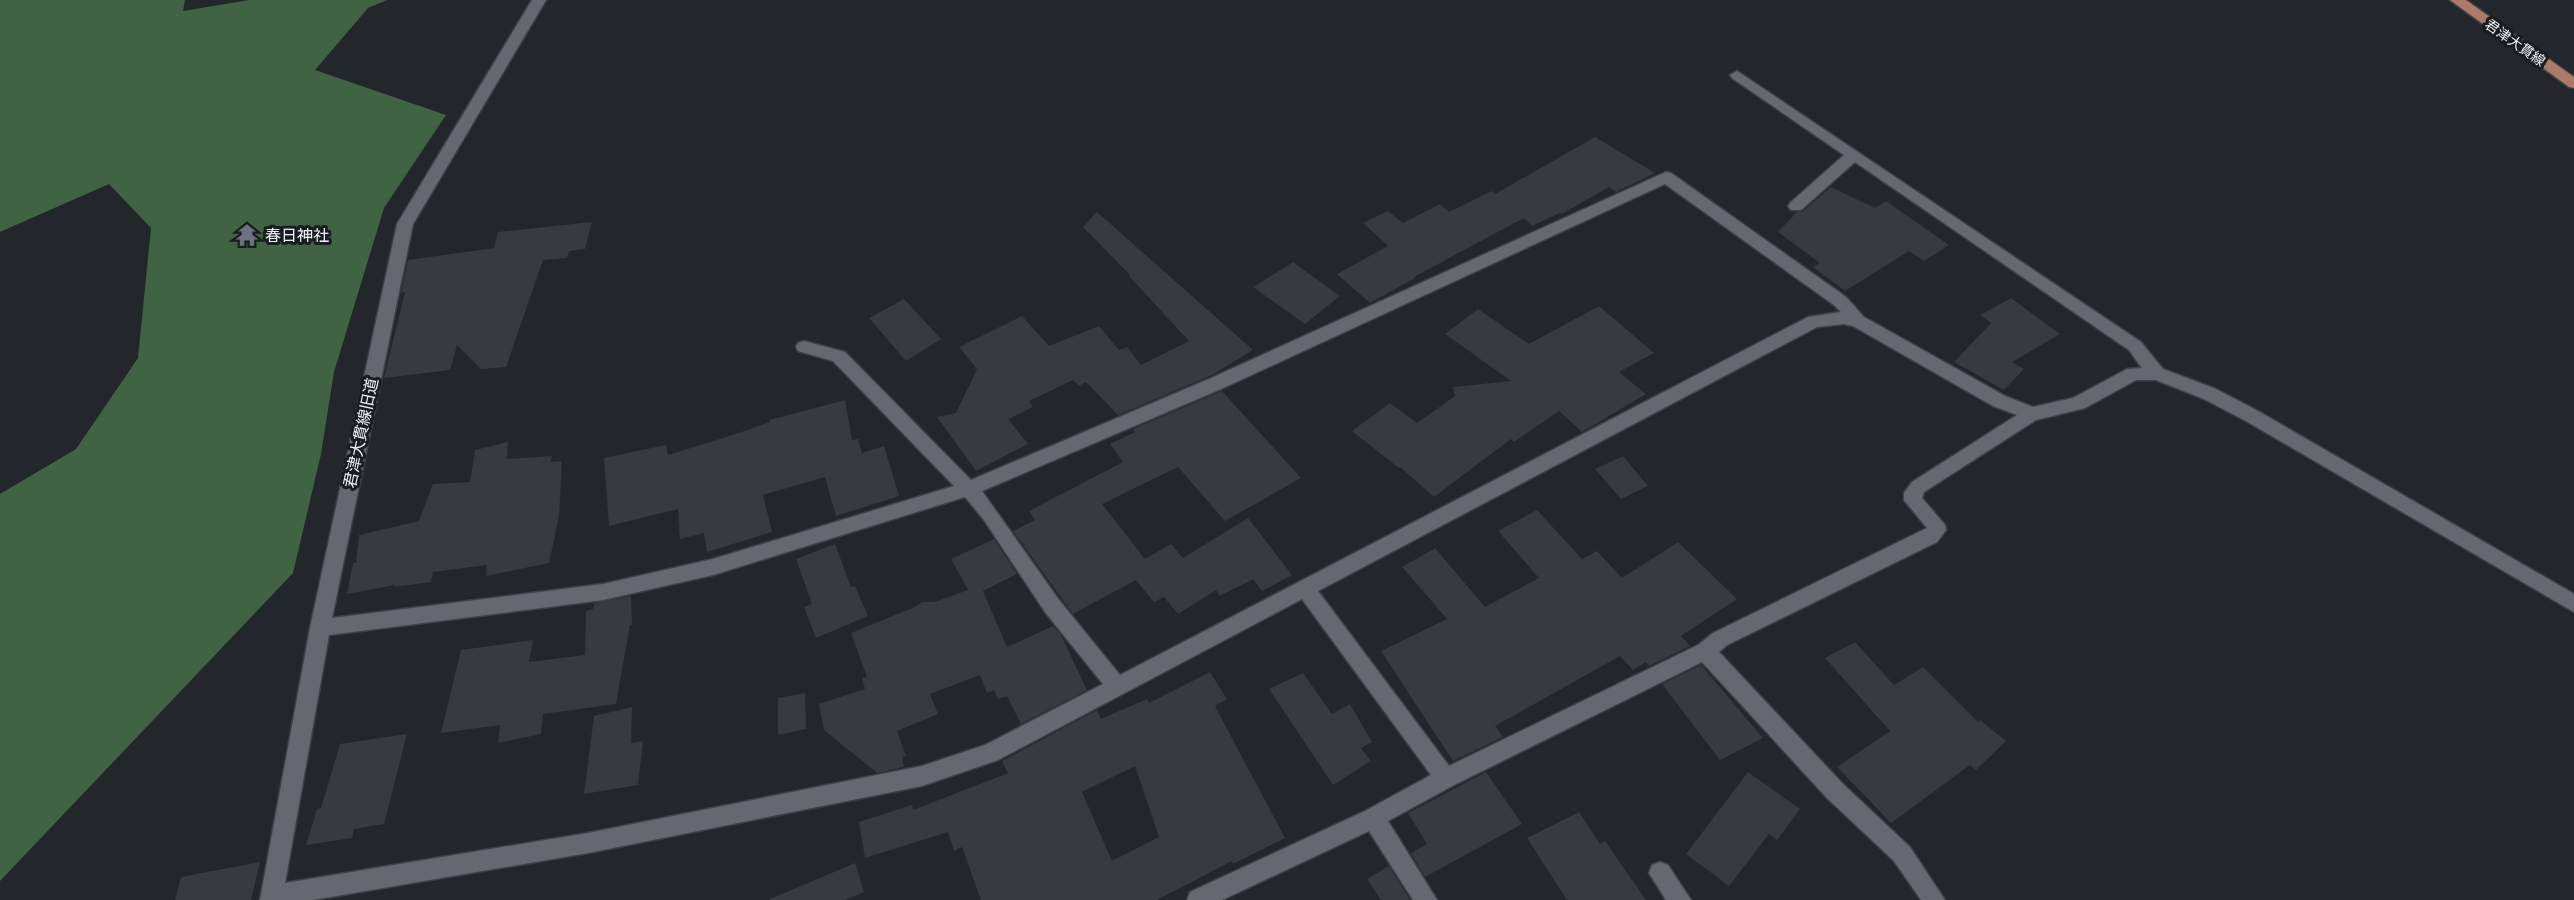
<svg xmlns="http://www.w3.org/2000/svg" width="2574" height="900" font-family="Figtree,'Noto Sans JP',sans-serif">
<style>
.forest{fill:#3f6343}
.building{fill:#373a3f;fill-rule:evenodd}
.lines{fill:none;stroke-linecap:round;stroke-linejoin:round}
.minor-casing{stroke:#3e4145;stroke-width:3}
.major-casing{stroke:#3e4145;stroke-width:3}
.minor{fill:#65696f;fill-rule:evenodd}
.major{fill:#ac7a6a;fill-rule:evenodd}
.labels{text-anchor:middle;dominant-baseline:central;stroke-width:6;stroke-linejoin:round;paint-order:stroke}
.far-street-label{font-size:14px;fill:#f0f2f5;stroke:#191d21}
.poi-label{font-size:16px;fill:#f0f2f5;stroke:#191d21;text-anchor:start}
.street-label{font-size:16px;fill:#f0f2f5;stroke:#191d21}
</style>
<rect width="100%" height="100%" fill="#23262b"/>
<path class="forest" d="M 0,0 L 185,0 L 183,11 L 249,0 L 387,0 L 368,8 L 315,70 L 446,115 L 384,208 L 334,372 L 321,454 L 293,573 L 0,881 L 0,494 L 76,449 L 138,358 L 151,228 L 109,184 L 0,232 Z"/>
<path class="building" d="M 1595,137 L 1655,173 L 1616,192 L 1609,187 L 1562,214 L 1560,213 L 1532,226 L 1524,218 L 1414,277 L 1415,278 L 1370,303 L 1337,274 L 1388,246 L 1363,223 L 1388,211 L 1403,223 L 1440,204 L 1449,212 L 1492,191 L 1495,194 Z
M 1831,187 L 1875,208 L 1886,201 L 1949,245 L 1924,261 L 1909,251 L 1845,291 L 1813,267 L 1820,263 L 1778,232 L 1797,212 L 1802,212 Z
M 1097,212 L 1253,350 L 1212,375 L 1118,415 L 1086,382 L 1079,386 L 1073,380 L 1029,401 L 1033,407 L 1008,419 L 1028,444 L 976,471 L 937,417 L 956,413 L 977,369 L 959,347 L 1022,316 L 1049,346 L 1099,326 L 1119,350 L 1127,347 L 1141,365 L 1189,341 L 1129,276 L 1130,275 L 1083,227 Z
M 592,222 L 585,249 L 569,251 L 567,258 L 543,260 L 506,367 L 481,369 L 457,345 L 450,370 L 384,378 L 405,292 L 401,293 L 408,260 L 494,248 L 498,232 Z
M 1293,262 L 1340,296 L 1305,324 L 1253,287 Z
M 2011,298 L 2060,334 L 2012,362 L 2024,369 L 2004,390 L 1954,362 L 1991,323 L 1980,315 Z
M 904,299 L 941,339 L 906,361 L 869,318 Z
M 1599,306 L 1654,353 L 1619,372 L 1646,394 L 1582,432 L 1559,411 L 1514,442 L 1511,439 L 1434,497 L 1400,467 L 1399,468 L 1352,431 L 1390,403 L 1417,423 L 1455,396 L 1453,387 L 1511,381 L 1445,334 L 1478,309 L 1529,344 Z
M 1222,391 L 1301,478 L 1225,521 L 1178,467 L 1102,504 L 1145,559 L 1171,544 L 1183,558 L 1248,518 L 1292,575 L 1262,591 L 1253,579 L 1220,596 L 1216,590 L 1178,614 L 1164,597 L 1154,602 L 1136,580 L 1073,614 L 1013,531 L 1035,520 L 1029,511 L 1123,462 L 1110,444 L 1135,432 L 1133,429 Z
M 845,400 L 852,440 L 858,439 L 862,453 L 884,446 L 899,496 L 836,516 L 825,477 L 763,495 L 772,532 L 707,552 L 704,533 L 680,539 L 678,509 L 609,526 L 604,458 L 666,445 L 668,455 L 736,434 L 770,422 L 770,420 Z
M 508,442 L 507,459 L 552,456 L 550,462 L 562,461 L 559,516 L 549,563 L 486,576 L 487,565 L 433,572 L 431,582 L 394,587 L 395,585 L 347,594 L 353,563 L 356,563 L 359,535 L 419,521 L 433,484 L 470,482 L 475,450 Z
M 1623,456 L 1648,486 L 1621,499 L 1595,469 Z
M 1537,510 L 1582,559 L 1597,551 L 1622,578 L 1678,542 L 1737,599 L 1681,636 L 1690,646 L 1649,666 L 1646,662 L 1633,670 L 1620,656 L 1495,726 L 1503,737 L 1453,761 L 1381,651 L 1447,619 L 1402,567 L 1435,548 L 1485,607 L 1539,578 L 1498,531 Z
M 994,539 L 1017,574 L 983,591 L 1007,647 L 1053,626 L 1061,635 L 1087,690 L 1021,724 L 1007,696 L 998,699 L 994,690 L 987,693 L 980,675 L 930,694 L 938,714 L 897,731 L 906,756 L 902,757 L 904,767 L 877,773 L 824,730 L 819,704 L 865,689 L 862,678 L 867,677 L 851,633 L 915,607 L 922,602 L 935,602 L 968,590 L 951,559 Z
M 835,544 L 851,587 L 855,586 L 868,616 L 816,638 L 804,607 L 812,604 L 796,559 Z
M 631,596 L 632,625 L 630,625 L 616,704 L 543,714 L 541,734 L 498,743 L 500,725 L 441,733 L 461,650 L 533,640 L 529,662 L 585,655 L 586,611 L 593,609 L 594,603 Z
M 1855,642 L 1894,685 L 1923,667 L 1978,722 L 1980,720 L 2006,741 L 1976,770 L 1970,765 L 1891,823 L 1837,767 L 1890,731 L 1825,658 Z
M 1701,665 L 1763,738 L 1720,760 L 1662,684 Z
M 1210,672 L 1227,699 L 1215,706 L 1285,838 L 1233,864 L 1232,861 L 1157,900 L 981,900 L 962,847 L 954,851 L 948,832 L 865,858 L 859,822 L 912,805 L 913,810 L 1008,773 L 1002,761 L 1097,710 L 1101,719 L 1147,699 L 1149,703 ZM 1135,766 L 1159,837 L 1112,861 L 1082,792 Z
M 1303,673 L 1332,714 L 1350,704 L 1372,742 L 1361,748 L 1371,761 L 1333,785 L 1269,689 Z
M 805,693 L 806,729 L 778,735 L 778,698 Z
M 632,707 L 631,743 L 643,741 L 638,785 L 584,794 L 594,716 Z
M 407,734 L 384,824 L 354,829 L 352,838 L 306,845 L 317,809 L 321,808 L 340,744 Z
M 1486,772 L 1522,824 L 1425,877 L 1411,853 L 1427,844 L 1408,813 Z
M 1748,772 L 1800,809 L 1777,840 L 1769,834 L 1729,886 L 1686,854 Z
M 1579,812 L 1600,844 L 1605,841 L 1646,900 L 1567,900 L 1527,838 Z
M 260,862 L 251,900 L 175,900 L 181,877 Z
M 855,863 L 864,892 L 845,900 L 768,900 Z
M 1389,866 L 1410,900 L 1381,900 L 1367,879 Z"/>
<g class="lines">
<g class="minor-casing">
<path id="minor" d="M 532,0 L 546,0 L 413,224 L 332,618 L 603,584 L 713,559 L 954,486 L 833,361 L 798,351 L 796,347 L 798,343 L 804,341 L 845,352 L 971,480 L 1209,379 L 1666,172 L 1671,173 L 1846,297 L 1864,317 L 2005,396 L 2033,407 L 2073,398 L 2127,369 L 2142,368 L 2129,350 L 1855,162 L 1801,210 L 1791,210 L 1788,206 L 1791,202 L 1844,155 L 1732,78 L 1730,75 L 1737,71 L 2141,342 L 2163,369 L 2216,389 L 2258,411 L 2574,594 L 2574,612 L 2246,421 L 2204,399 L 2156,380 L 2136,380 L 2085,408 L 2036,420 L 1924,492 L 1922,498 L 1945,525 L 1946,530 L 1937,542 L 1727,645 L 1719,652 L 1843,784 L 1910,847 L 1945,900 L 1921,900 L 1894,861 L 1827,798 L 1702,662 L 1454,785 L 1388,821 L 1437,900 L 1413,900 L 1369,831 L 1222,900 L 1187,900 L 1190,892 L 1365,811 L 1431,775 L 1302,599 L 998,760 L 922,786 L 588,853 L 313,900 L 260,900 L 310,628 L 397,224 ZM 1665,184 L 1834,305 L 1841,312 L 1808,317 L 1120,675 L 1059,600 L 982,491 L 1221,389 ZM 1844,324 L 1853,326 L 1993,406 L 2017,415 L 1912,482 L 1904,493 L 1904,500 L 1927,528 L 1713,633 L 1698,645 L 1449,766 L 1318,591 L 1817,327 ZM 965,497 L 984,520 L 1045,612 L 1103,684 L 985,745 L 922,766 L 588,833 L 285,883 L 329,635 L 603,600 L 713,575 Z
M 1660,862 L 1668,865 L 1691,900 L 1666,900 L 1649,873 L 1652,865 Z"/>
</g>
<g class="major-casing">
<path id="major" d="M 2450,0 L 2466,0 L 2574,77 L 2574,88 L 2569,87 Z"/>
</g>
<use href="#minor" class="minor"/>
<use href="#major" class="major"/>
</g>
<defs>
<g id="temple-bare" transform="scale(1.8)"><path d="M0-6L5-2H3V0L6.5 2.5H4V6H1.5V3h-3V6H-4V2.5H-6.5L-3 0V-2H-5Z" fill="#6b7280" stroke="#191d21" stroke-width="2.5" paint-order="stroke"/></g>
</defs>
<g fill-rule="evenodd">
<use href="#temple-bare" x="247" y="235"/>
</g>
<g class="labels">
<g class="far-street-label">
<text transform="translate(2515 43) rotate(35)">君津大貫線</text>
</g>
<g class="poi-label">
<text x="265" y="235">春日神社</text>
</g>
<g class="street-label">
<text transform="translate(361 433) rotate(-78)">君津大貫線旧道</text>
</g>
</g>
</svg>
